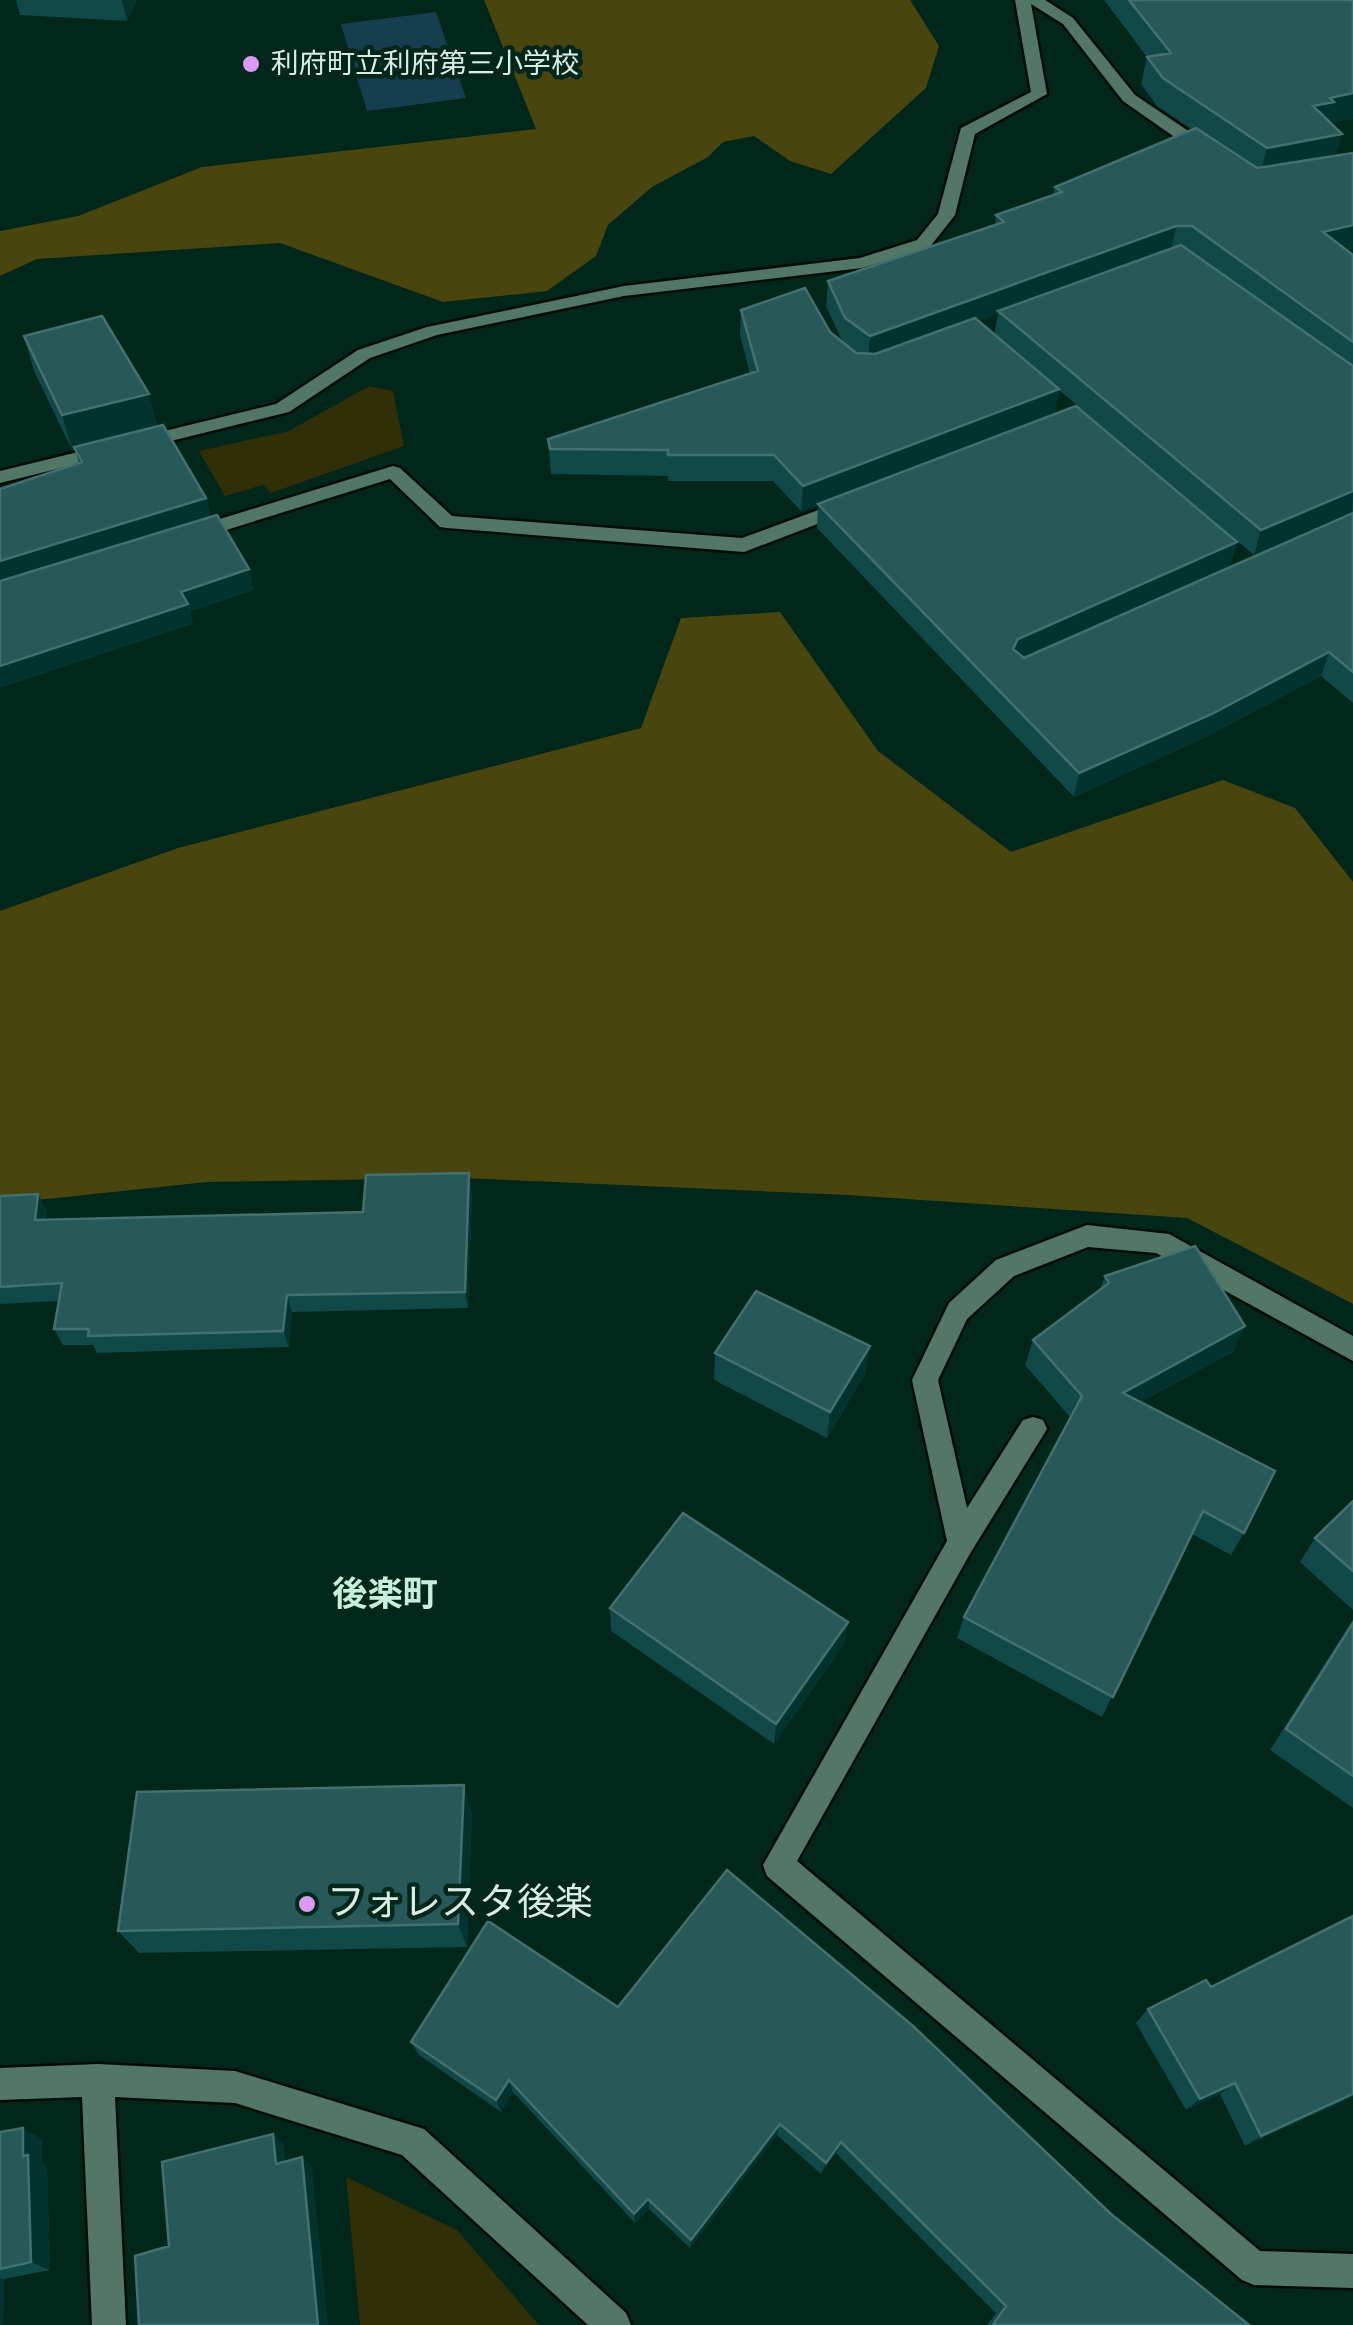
<svg xmlns="http://www.w3.org/2000/svg" width="1353" height="2325" font-family="Spectral,'Noto Sans JP',serif">
<style>
.green{fill:#312f08}
.forest{fill:#48450f}
.water{fill:#153f4f}
.lines{fill:none;stroke-linecap:round;stroke-linejoin:round}
.minor-casing{stroke:#000d06;stroke-width:5}
.minor{fill:#537767;fill-rule:evenodd}
.wall{fill:#114848;fill-rule:evenodd}
.shaded-wall{fill:#02332e}
.building{fill:#275959;stroke:#43716f;stroke-width:2.5}
.poi-dot{fill:#dc99f4;stroke:#01261a;stroke-width:4}
.labels{text-anchor:middle;dominant-baseline:central;stroke-width:9;stroke-linejoin:round;paint-order:stroke}
.far-poi-label{font-size:28px;fill:#daeee5;stroke:#01261a;text-anchor:start}
.neighbourhood-label{font-size:35px;font-weight:bold;fill:#c7efdd;stroke:#01261a}
.near-poi-label{font-size:38px;fill:#daeee5;stroke:#01261a;text-anchor:start}
</style>
<rect width="100%" height="100%" fill="#01261a"/>
<path class="green" d="M 369,386 L 393,391 L 404,446 L 271,493 L 263,485 L 225,496 L 199,451 L 289,431 Z
M 346,2177 L 457,2230 L 539,2325 L 360,2325 Z"/>
<path class="forest" d="M 484,0 L 910,0 L 939,46 L 926,88 L 831,174 L 790,161 L 754,136 L 723,142 L 708,157 L 652,187 L 608,225 L 596,256 L 547,291 L 443,302 L 280,243 L 37,259 L 0,276 L 0,231 L 78,216 L 202,167 L 536,129 Z
M 780,612 L 878,751 L 1011,852 L 1223,780 L 1295,808 L 1353,882 L 1353,1304 L 1187,1218 L 847,1195 L 462,1178 L 207,1182 L 0,1204 L 0,911 L 178,848 L 641,728 L 681,618 Z"/>
<path class="water" d="M 436,12 L 466,98 L 367,111 L 341,24 Z"/>
<g class="lines">
<g class="minor-casing">
<path id="minor" d="M 1015,0 L 1045,0 L 1073,18 L 1135,95 L 1215,149 L 1215,157 L 1203,157 L 1123,101 L 1063,24 L 1031,4 L 1047,94 L 975,134 L 955,215 L 929,248 L 862,268 L 624,296 L 437,335 L 370,358 L 289,412 L 0,483 L 0,471 L 276,404 L 358,350 L 427,327 L 624,286 L 860,258 L 917,240 L 938,214 L 961,128 L 1031,92 Z
M 393,466 L 400,468 L 452,516 L 742,538 L 840,502 L 847,500 L 857,506 L 854,510 L 744,552 L 447,528 L 440,527 L 390,479 L 194,540 L 184,534 L 187,529 Z
M 1087,1225 L 1169,1234 L 1353,1336 L 1353,1361 L 1156,1253 L 1088,1247 L 1014,1276 L 967,1319 L 938,1380 L 967,1508 L 1023,1420 L 1033,1417 L 1043,1420 L 1047,1429 L 971,1552 L 797,1861 L 1260,2251 L 1353,2254 L 1353,2288 L 1254,2285 L 1242,2280 L 767,1876 L 763,1865 L 947,1541 L 912,1380 L 949,1303 L 996,1260 Z
M 98,2064 L 235,2071 L 424,2129 L 626,2313 L 631,2325 L 588,2325 L 402,2155 L 235,2103 L 115,2097 L 126,2325 L 92,2325 L 82,2097 L 0,2100 L 0,2068 Z"/>
</g>
<use href="#minor" class="minor"/>
</g>
<path class="wall" d="M 16,0 L 137,0 L 127,21 L 20,15 Z
M 1104,0 L 1353,0 L 1331,123 L 1342,134 L 1336,155 L 1353,153 L 1353,248 L 1346,250 L 1353,255 L 1353,703 L 1321,676 L 1204,738 L 1074,797 L 817,528 L 818,505 L 801,511 L 773,481 L 668,481 L 668,476 L 551,474 L 548,439 L 750,374 L 740,335 L 741,310 L 830,332 L 843,343 L 826,306 L 828,281 L 995,225 L 996,215 L 1053,195 L 1055,187 L 1193,130 L 1157,106 L 1141,84 L 1147,57 ZM 998,314 L 994,335 L 978,321 ZM 1059,390 L 1254,555 L 1352,513 L 1353,513 L 1088,630 L 1230,566 L 1237,542 L 1055,414 Z
M 24,336 L 157,426 L 206,498 L 211,517 L 254,590 L 190,611 L 193,624 L 79,463 L 75,449 L 72,450 L 34,371 Z
M 472,1191 L 468,1308 L 292,1312 L 289,1347 L 97,1353 L 93,1345 L 63,1345 L 54,1329 L 59,1301 L 0,1304 L 0,1196 L 47,1211 L 45,1220 L 363,1212 Z
M 1105,1276 L 1245,1326 L 1233,1352 L 1141,1402 L 1244,1533 L 1231,1555 L 1192,1534 L 1102,1717 L 957,1638 L 964,1617 L 1070,1417 L 1025,1365 L 1033,1340 L 1100,1290 Z
M 870,1346 L 865,1374 L 827,1438 L 714,1380 L 715,1353 Z
M 1353,1501 L 1353,1610 L 1300,1562 L 1315,1538 Z
M 610,1608 L 848,1622 L 844,1644 L 774,1744 L 611,1631 Z
M 1353,1619 L 1353,1808 L 1270,1750 Z
M 472,1812 L 467,1947 L 139,1953 L 118,1931 Z
M 1353,1916 L 1353,2097 L 1245,2146 L 1220,2094 L 1186,2110 L 1136,2023 L 1148,2009 L 1211,1987 Z
M 618,2007 L 1111,2214 L 1249,2325 L 987,2325 L 996,2313 L 836,2153 L 821,2174 L 777,2135 L 690,2248 L 649,2209 L 635,2223 L 513,2092 L 501,2112 L 419,2055 L 411,2042 Z
M 0,2132 L 42,2139 L 42,2163 L 47,2166 L 50,2270 L 4,2279 L 3,2325 L 0,2325 Z"/>
<path class="shaded-wall" d="M 122,0 L 137,0 L 127,21 Z
M 1353,93 L 1353,119 L 1328,124 L 1313,106 L 1330,98 Z
M 1342,134 L 1334,162 L 1260,175 L 1267,148 Z
M 1353,225 L 1353,248 L 1316,257 L 1323,232 Z
M 1176,226 L 1171,250 L 998,311 L 998,314 L 868,361 L 870,336 Z
M 1059,389 L 1055,415 L 801,511 L 803,486 Z
M 149,394 L 158,429 L 72,450 L 62,415 Z
M 1353,491 L 1352,513 L 1254,555 L 1261,530 Z
M 206,498 L 211,518 L 0,583 L 0,561 Z
M 1237,542 L 1230,566 L 1013,664 L 1013,649 L 1018,639 Z
M 249,569 L 254,590 L 190,611 L 193,624 L 0,688 L 0,666 L 181,592 Z
M 1329,652 L 1321,676 L 1204,738 L 1074,797 L 1079,773 Z
M 469,1173 L 472,1191 L 468,1308 L 465,1292 Z
M 38,1194 L 47,1211 L 43,1237 L 35,1220 Z
M 287,1295 L 292,1312 L 289,1347 L 283,1331 Z
M 1245,1326 L 1233,1352 L 1113,1417 L 1123,1393 Z
M 870,1346 L 865,1374 L 827,1438 L 830,1412 Z
M 848,1622 L 844,1644 L 774,1744 L 776,1724 Z
M 464,1785 L 472,1812 L 467,1947 L 458,1924 Z
M 509,2080 L 513,2092 L 501,2112 L 496,2100 Z
M 1235,2083 L 1220,2094 L 1186,2110 L 1200,2099 Z
M 1353,2094 L 1353,2097 L 1245,2146 L 1261,2136 Z
M 780,2124 L 777,2135 L 690,2248 L 691,2240 Z
M 23,2128 L 42,2139 L 42,2163 L 47,2166 L 50,2270 L 31,2262 L 23,2156 Z
M 273,2134 L 284,2144 L 287,2174 L 276,2164 Z
M 841,2142 L 836,2153 L 821,2174 L 826,2163 Z
M 302,2157 L 312,2167 L 328,2325 L 318,2325 Z
M 648,2199 L 649,2209 L 635,2223 L 634,2214 Z
M 0,2278 L 4,2279 L 3,2325 L 0,2325 Z"/>
<path class="building" d="M 1129,0 L 1353,0 L 1353,93 L 1330,98 L 1334,102 L 1313,106 L 1342,134 L 1267,148 L 1163,78 L 1147,57 L 1171,53 Z
M 1196,128 L 1257,168 L 1353,153 L 1353,225 L 1323,232 L 1353,255 L 1353,342 L 1192,226 L 1176,226 L 870,336 L 845,318 L 828,281 L 1004,222 L 996,215 L 1062,192 L 1055,187 Z
M 1181,245 L 1353,366 L 1353,491 L 1261,530 L 998,311 Z
M 805,288 L 830,332 L 856,353 L 875,354 L 975,318 L 1059,389 L 803,486 L 774,455 L 668,455 L 668,450 L 550,449 L 548,439 L 758,371 L 741,310 Z
M 102,316 L 149,394 L 62,415 L 24,336 Z
M 1076,406 L 1237,542 L 1018,639 L 1013,649 L 1024,658 L 1353,513 L 1353,672 L 1329,652 L 1212,714 L 1079,773 L 818,504 Z
M 163,425 L 206,498 L 0,561 L 0,489 L 82,462 L 74,447 Z
M 217,515 L 249,569 L 181,592 L 188,604 L 0,666 L 0,581 Z
M 469,1173 L 465,1292 L 287,1295 L 283,1331 L 88,1336 L 89,1329 L 54,1329 L 62,1283 L 0,1287 L 0,1196 L 38,1194 L 35,1220 L 363,1212 L 366,1175 Z
M 1195,1246 L 1245,1326 L 1123,1393 L 1275,1471 L 1244,1533 L 1203,1511 L 1113,1697 L 964,1617 L 1082,1396 L 1033,1340 L 1109,1283 L 1105,1276 Z
M 756,1291 L 870,1346 L 830,1412 L 715,1353 Z
M 1353,1501 L 1353,1571 L 1315,1538 Z
M 683,1513 L 848,1622 L 776,1724 L 610,1608 Z
M 1353,1623 L 1353,1776 L 1286,1729 Z
M 464,1785 L 458,1924 L 118,1931 L 137,1792 Z
M 727,1870 L 913,2026 L 1111,2214 L 1249,2325 L 993,2325 L 1006,2306 L 841,2142 L 826,2163 L 780,2124 L 691,2240 L 648,2199 L 634,2214 L 509,2080 L 496,2100 L 411,2042 L 488,1921 L 618,2007 Z
M 1353,1916 L 1353,2094 L 1261,2136 L 1235,2083 L 1200,2099 L 1148,2009 L 1206,1980 L 1211,1987 Z
M 23,2128 L 23,2156 L 28,2155 L 31,2262 L 0,2269 L 0,2132 Z
M 273,2134 L 276,2164 L 302,2157 L 318,2325 L 139,2325 L 135,2256 L 169,2246 L 162,2162 Z"/>
<g class="poi-dot">
<circle cx="251" cy="64" r="10"/>
<circle cx="307" cy="1904" r="10"/>
</g>
<g class="labels">
<g class="far-poi-label">
<text x="271" y="64">利府町立利府第三小学校</text>
</g>
<g class="neighbourhood-label">
<text x="385" y="1595">後楽町</text>
</g>
<g class="near-poi-label">
<text x="327" y="1904">フォレスタ後楽</text>
</g>
</g>
</svg>
